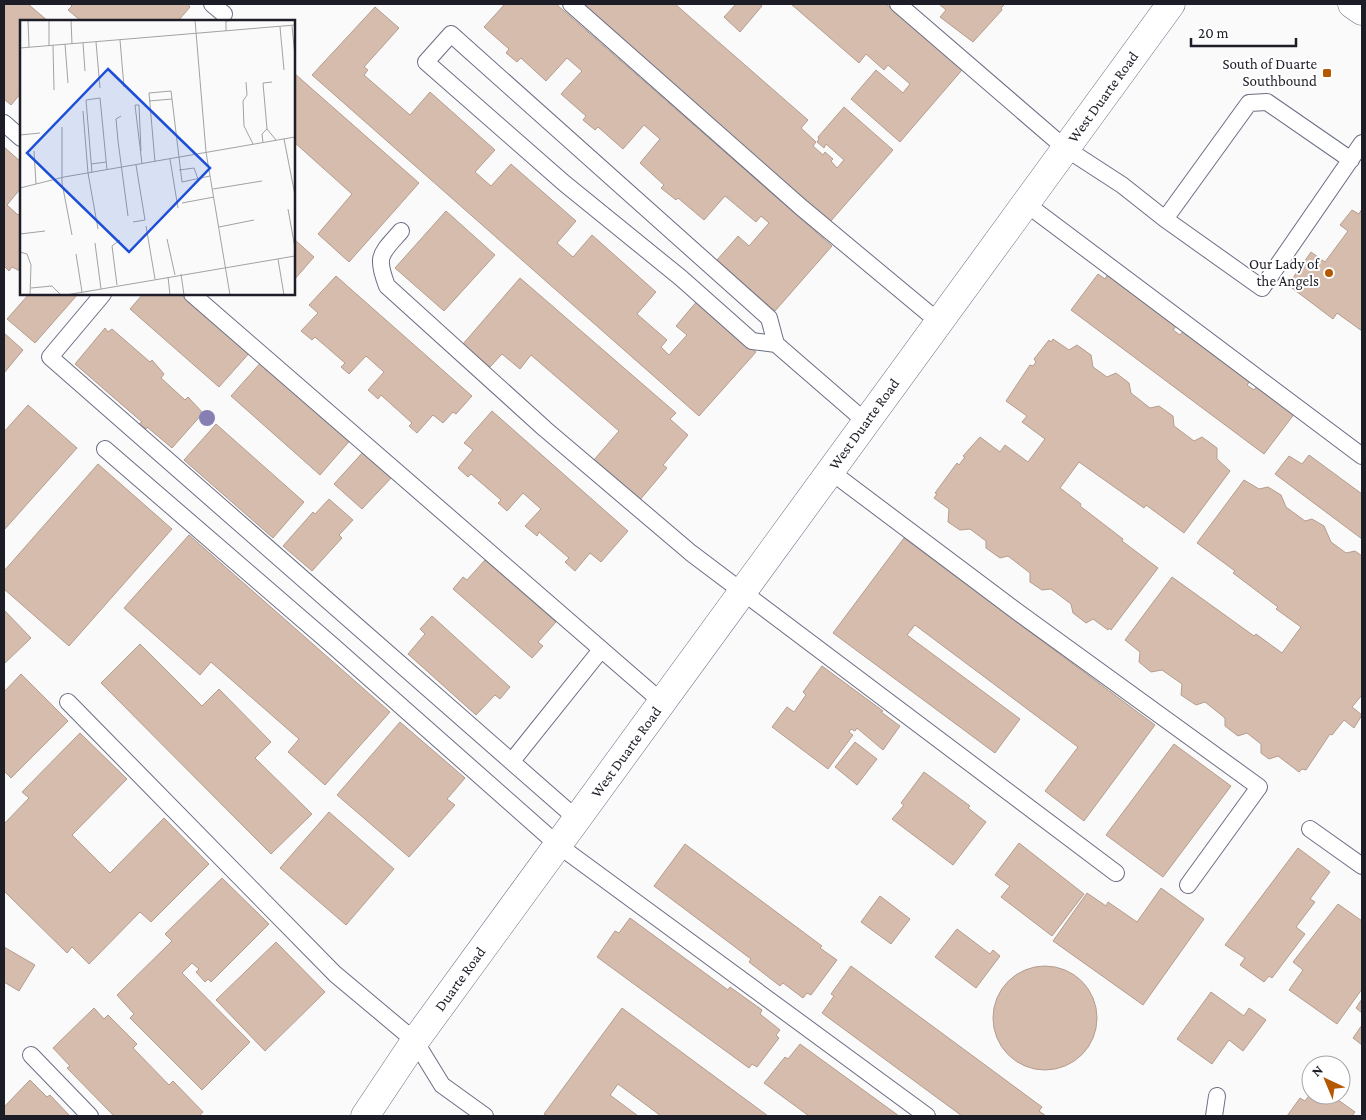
<svg xmlns="http://www.w3.org/2000/svg" width="1366" height="1120" font-family="'Crimson Pro',serif">
<style>
.building{fill:#d5bcad;stroke:#b59d8e}
.lines{fill:none;stroke-linecap:round;stroke-linejoin:round}
.service-casing{stroke:#6b6e84;stroke-width:18}
.secondary-casing{stroke:#6b6e84;stroke-width:29}
.service{stroke:#fff;stroke-width:16}
.secondary{stroke:#fff;stroke-width:28}
.tree{fill:#867fb3}
.poi-dot{fill:#b55900;stroke:#fff;stroke-width:2}
.labels{text-anchor:middle;dominant-baseline:central;stroke-width:4;stroke-linejoin:round;paint-order:stroke}
.poi-label{font-size:15px;fill:#1c1d26;stroke:#fff;text-anchor:end}
.street-label{font-size:15px;fill:#1c1d26;stroke:#fff}
.inset-road{fill:none;stroke:#a1a2a5;stroke-width:1}
.view{fill:#1d4ed8;fill-opacity:0.15;stroke:#1d4ed8;stroke-width:2.5}
.inset-edge{fill:none;stroke:#1c1d26;stroke-width:2.5}
</style>
<rect width="100%" height="100%" fill="#fafafa"/>
<path class="building" d="M 4,4 L 28,4 L 48,21 L 21,21 L 21,93 L 11,105 L 4,99 Z
M 70,4 L 188,4 L 190,7 L 178,21 L 81,21 L 68,10 L 72,6 Z
M 505,4 L 556,4 L 832,246 L 775,311 L 717,260 L 738,236 L 749,246 L 769,223 L 761,216 L 756,222 L 725,196 L 704,220 L 678,198 L 676,200 L 661,188 L 664,185 L 640,163 L 660,139 L 644,125 L 623,149 L 598,127 L 595,130 L 583,120 L 586,116 L 561,94 L 582,71 L 567,58 L 546,81 L 521,58 L 517,62 L 506,53 L 509,49 L 484,27 Z
M 580,4 L 675,4 L 808,120 L 801,128 L 816,142 L 813,146 L 823,155 L 825,152 L 833,159 L 831,161 L 837,168 L 844,160 L 826,144 L 824,148 L 817,142 L 819,139 L 818,137 L 844,107 L 893,150 L 830,222 Z
M 736,4 L 759,4 L 762,6 L 740,32 L 724,17 Z
M 791,4 L 886,4 L 962,70 L 900,142 L 851,99 L 876,70 L 903,93 L 910,84 L 888,65 L 884,70 L 866,54 L 859,63 Z
M 939,4 L 1005,4 L 1001,8 L 1002,10 L 973,42 L 940,17 L 946,10 Z
M 375,7 L 399,28 L 364,67 L 368,70 L 364,75 L 410,115 L 430,92 L 495,150 L 475,172 L 491,186 L 511,164 L 576,221 L 557,243 L 573,257 L 592,235 L 656,292 L 637,314 L 667,340 L 661,347 L 669,355 L 687,335 L 676,326 L 698,300 L 756,352 L 699,416 L 312,75 Z
M 294,73 L 419,183 L 349,262 L 318,234 L 352,194 L 294,142 Z
M 4,147 L 21,162 L 21,188 L 7,205 L 18,215 L 21,212 L 20,271 L 12,267 L 9,271 L 4,266 Z
M 1362,209 L 1362,331 L 1337,313 L 1333,319 L 1288,285 L 1311,252 L 1325,262 L 1348,231 L 1340,225 L 1352,210 L 1359,214 Z
M 446,211 L 495,255 L 444,311 L 395,268 Z
M 294,239 L 314,257 L 294,280 Z
M 1098,274 L 1105,279 L 1108,274 L 1177,325 L 1173,330 L 1180,335 L 1184,330 L 1251,380 L 1247,385 L 1254,390 L 1258,385 L 1295,413 L 1264,454 L 1071,310 Z
M 336,276 L 472,396 L 456,414 L 453,412 L 443,423 L 433,415 L 417,433 L 409,426 L 412,423 L 381,395 L 378,399 L 368,390 L 384,372 L 366,356 L 349,374 L 341,367 L 345,363 L 315,337 L 312,340 L 301,331 L 318,313 L 309,305 Z
M 520,278 L 676,413 L 670,419 L 688,435 L 663,465 L 667,468 L 639,501 L 593,461 L 619,431 L 531,355 L 520,369 L 502,354 L 490,367 L 463,344 Z
M 29,294 L 78,294 L 35,343 L 7,319 Z
M 143,294 L 189,294 L 252,350 L 219,387 L 130,309 Z
M 105,328 L 108,332 L 112,329 L 150,362 L 152,360 L 164,374 L 161,378 L 185,400 L 188,397 L 203,413 L 172,448 L 147,427 L 146,429 L 139,424 L 142,422 L 75,364 Z
M 4,333 L 23,350 L 4,373 Z
M 1053,339 L 1069,350 L 1077,345 L 1091,355 L 1093,367 L 1107,377 L 1116,373 L 1129,383 L 1131,393 L 1150,408 L 1159,406 L 1173,416 L 1174,426 L 1194,441 L 1202,437 L 1217,448 L 1217,459 L 1230,471 L 1184,533 L 1146,505 L 1144,508 L 1079,462 L 1060,488 L 1081,504 L 1080,506 L 1123,539 L 1122,541 L 1158,568 L 1111,630 L 1109,628 L 1108,630 L 1093,619 L 1086,623 L 1073,613 L 1071,604 L 1051,589 L 1042,590 L 1030,582 L 1030,573 L 1008,556 L 1000,558 L 986,548 L 986,541 L 970,529 L 960,530 L 948,522 L 949,509 L 934,498 L 937,494 L 935,493 L 957,463 L 959,465 L 965,457 L 963,456 L 980,437 L 1000,452 L 1005,445 L 1028,462 L 1045,439 L 1022,422 L 1027,416 L 1006,401 L 1030,365 L 1033,366 L 1036,362 L 1034,359 L 1049,340 L 1051,342 Z
M 263,360 L 352,438 L 320,475 L 231,396 Z
M 28,405 L 77,448 L 4,530 L 4,432 Z
M 492,411 L 628,531 L 601,562 L 590,553 L 575,571 L 565,562 L 569,558 L 539,532 L 537,536 L 525,526 L 541,509 L 523,493 L 507,511 L 498,503 L 501,500 L 471,474 L 468,477 L 458,468 L 473,450 L 464,443 Z
M 216,424 L 304,502 L 273,538 L 184,460 Z
M 364,451 L 392,477 L 362,509 L 334,484 Z
M 1309,455 L 1362,494 L 1362,539 L 1275,474 L 1289,456 L 1302,464 Z
M 98,464 L 172,529 L 69,646 L 4,589 L 4,571 Z
M 1244,480 L 1259,489 L 1268,487 L 1281,495 L 1286,507 L 1305,521 L 1312,519 L 1324,526 L 1331,542 L 1346,553 L 1355,551 L 1362,556 L 1362,695 L 1352,707 L 1362,715 L 1354,728 L 1344,720 L 1332,735 L 1330,734 L 1306,770 L 1302,769 L 1299,772 L 1278,756 L 1269,759 L 1261,753 L 1261,744 L 1247,733 L 1238,736 L 1225,726 L 1225,718 L 1205,702 L 1196,705 L 1181,695 L 1182,684 L 1162,670 L 1151,672 L 1139,662 L 1140,652 L 1125,640 L 1172,577 L 1254,636 L 1256,634 L 1282,653 L 1301,627 L 1276,609 L 1278,607 L 1233,573 L 1235,571 L 1197,543 Z
M 329,499 L 353,520 L 339,535 L 342,538 L 312,571 L 283,546 L 313,512 L 315,514 Z
M 189,535 L 390,712 L 325,785 L 288,752 L 299,739 L 211,662 L 200,675 L 124,608 Z
M 904,538 L 1155,725 L 1084,821 L 1045,791 L 1078,747 L 915,625 L 907,635 L 1020,719 L 995,753 L 833,633 Z
M 485,560 L 556,622 L 538,642 L 543,646 L 532,658 L 453,589 L 463,577 L 467,580 Z
M 4,610 L 31,638 L 4,664 Z
M 432,616 L 510,687 L 500,699 L 495,695 L 476,715 L 408,654 L 425,634 L 420,629 Z
M 140,644 L 202,706 L 219,689 L 271,742 L 255,758 L 312,814 L 271,854 L 101,683 Z
M 822,666 L 883,711 L 881,712 L 900,726 L 883,750 L 857,728 L 855,731 L 851,729 L 849,732 L 853,735 L 828,769 L 772,727 L 787,707 L 794,712 L 806,695 L 803,692 Z
M 21,674 L 68,721 L 11,778 L 4,771 L 4,692 Z
M 400,722 L 465,778 L 447,799 L 455,805 L 409,857 L 337,795 Z
M 80,733 L 127,779 L 72,835 L 110,873 L 164,818 L 209,864 L 151,922 L 140,912 L 89,964 L 72,947 L 67,953 L 4,891 L 4,824 L 29,798 L 22,792 Z
M 855,742 L 877,759 L 857,785 L 835,767 Z
M 1174,744 L 1231,786 L 1163,877 L 1106,835 Z
M 924,772 L 970,806 L 968,808 L 986,822 L 953,865 L 892,819 L 904,805 L 901,803 Z
M 329,812 L 394,869 L 346,925 L 280,868 Z
M 1019,843 L 1084,894 L 1052,936 L 1001,897 L 1010,886 L 995,875 Z
M 685,844 L 822,946 L 820,948 L 837,960 L 811,995 L 807,993 L 803,998 L 783,983 L 780,986 L 749,962 L 751,959 L 654,886 Z
M 1298,848 L 1330,872 L 1310,899 L 1315,902 L 1296,927 L 1305,934 L 1272,978 L 1269,976 L 1264,982 L 1240,965 L 1245,958 L 1225,945 Z
M 222,878 L 269,924 L 211,982 L 208,979 L 205,982 L 196,972 L 199,969 L 192,963 L 182,973 L 250,1042 L 202,1090 L 130,1018 L 134,1014 L 117,995 L 172,941 L 165,934 Z
M 1161,888 L 1204,919 L 1143,1005 L 1053,941 L 1087,893 L 1106,906 L 1108,902 L 1137,922 Z
M 880,896 L 910,919 L 891,944 L 861,922 Z
M 1338,904 L 1362,921 L 1362,989 L 1337,1024 L 1289,990 L 1303,970 L 1293,962 Z
M 630,918 L 728,990 L 730,987 L 762,1010 L 760,1014 L 780,1030 L 776,1035 L 779,1038 L 757,1067 L 752,1064 L 749,1068 L 597,957 L 615,931 L 619,933 Z
M 957,929 L 990,954 L 993,950 L 1000,956 L 976,988 L 935,957 Z
M 276,942 L 325,992 L 265,1051 L 216,1000 Z
M 4,947 L 35,965 L 19,991 L 4,982 Z
M993 1018a52 52 0 1 1 104 0a52 52 0 1 1-104 0Z
M 851,966 L 1042,1107 L 1039,1111 L 1046,1116 L 962,1116 L 822,1013 L 834,996 L 831,994 Z
M 1211,992 L 1244,1016 L 1249,1008 L 1266,1020 L 1243,1051 L 1229,1040 L 1212,1064 L 1177,1039 Z
M 1362,999 L 1362,1013 L 1356,1008 Z
M 94,1008 L 104,1019 L 108,1015 L 137,1044 L 133,1048 L 169,1085 L 173,1081 L 203,1112 L 200,1115 L 202,1116 L 114,1116 L 67,1068 L 70,1066 L 53,1048 Z
M 622,1008 L 768,1116 L 661,1116 L 618,1084 L 610,1095 L 638,1116 L 548,1116 L 544,1114 Z
M 1362,1025 L 1362,1045 L 1353,1038 Z
M 800,1044 L 899,1116 L 809,1116 L 764,1083 L 785,1057 L 788,1059 Z
M 30,1080 L 47,1097 L 50,1095 L 70,1116 L 4,1116 L 4,1107 Z
M 1311,1093 L 1311,1095 L 1331,1095 L 1355,1112 L 1352,1116 L 1287,1116 L 1300,1098 L 1305,1101 Z"/>
<g class="lines">
<g class="service-casing">
<path id="service" d="M 212,4 L 224,14
M 571,4 L 802,208 L 939,322
M 898,4 L 1065,148 L 1122,185 L 1165,219 L 1262,288 L 1362,143
M 4,123 L 21,138
M 1025,203 L 1362,456
M 1165,219 L 1249,103 L 1267,102 L 1351,160
M 401,231 C 381,254 375,255 387,286 L 545,429 L 691,553 L 1116,873
M 103,294 L 50,357 L 577,819
M 192,294 L 662,702
M 776,344 L 769,318 L 451,34 L 426,62 L 564,183 L 681,278 L 752,341 L 776,344 L 866,422
M 105,449 L 332,645 L 558,845 L 927,1116
M 830,471 L 1019,613 L 1259,787 L 1188,885
M 68,702 L 335,974 L 415,1041 L 442,1085 L 485,1116
M 512,761 L 600,651
M 1310,829 L 1362,866
M 31,1055 L 90,1116
M 1214,1116 L 1217,1096"/>
</g>
<g class="secondary-casing">
<path id="secondary" d="M 1352,4 L 1362,11
M 365,1116 L 415,1041 L 1171,4"/>
</g>
<use href="#service" class="service"/>
<use href="#secondary" class="secondary"/>
</g>
<circle class="tree" cx="207" cy="418" r="8"/>
<g class="poi-dot">
<rect x="1322" y="68" width="10" height="10" rx="2.5"/>
<circle cx="1329" cy="273" r="5"/>
</g>
<g class="labels">
<g class="poi-label">
<text x="1317" y="64">South of Duarte<tspan x="1317" dy="17">Southbound</tspan></text>
<text x="1319" y="264">Our Lady of<tspan x="1319" dy="17">the Angels</tspan></text>
</g>
<g class="street-label">
<text transform="translate(1103 97) rotate(-54)">West Duarte Road</text>
<text transform="translate(864 424) rotate(-54)">West Duarte Road</text>
<text transform="translate(626 752) rotate(-54)">West Duarte Road</text>
<text transform="translate(460 979) rotate(-54)">Duarte Road</text>
</g>
</g>
<g transform="translate(20 20)">
<rect width="275" height="275" fill="#fafafa"/>
<path class="inset-road" d="M 8,0 L 9,27M 29,0 L 29,26M 51,0 L 52,24M 175,0 L 186,132 L 210,275M 272,6 L 275,36M 260,7 L 264,50M 206,11 L 206,1 L 218,0M 100,20 L 104,67M 76,22 L 80,68M 63,23 L 65,51M 45,24 L 48,63M 33,25 L 34,70M 0,28 L 275,5M 226,62 L 227,75 L 223,81 L 224,106 L 233,124M 252,62 L 243,63 L 247,109 L 256,120M 129,81 L 152,79M 63,91 L 68,153 L 78,209M 101,96 L 96,99 L 98,121 L 108,196M 42,107 L 42,163 L 52,215M 0,115 L 20,113M 264,119 L 275,175M 243,123 L 242,114 L 247,109M 14,131 L 16,164M 121,131 L 119,85 L 115,85 L 122,144M 150,139 L 158,188M 135,142 L 129,73 L 151,71 L 162,162 L 190,156M 71,144 L 86,142M 159,150 L 174,148 L 178,159M 72,153 L 66,80 L 80,78 L 87,150M 0,168 L 44,157 L 275,117M 193,169 L 242,161M 162,183 L 194,177M 268,189 L 275,228M 113,202 L 125,200 L 116,145M 126,206 L 135,259M 199,207 L 234,200M 0,214 L 25,211M 147,219 L 155,255M 75,223 L 81,269M 0,232 L 7,234 L 11,245 L 10,275M 0,234 L 0,275M 56,234 L 62,272M 258,239 L 264,275M 161,254 L 164,275M 148,257 L 150,275M 97,265 L 92,226 L 100,220M 11,268 L 32,266 L 41,275M 46,275 L 275,236"/>
<path class="view" d="M 88,49 L 190,148 L 109,232 L 7,133 Z"/>
<rect width="275" height="275" class="inset-edge"/>
</g>
<rect width="1366" height="1120" fill="none" stroke="#1c1d26" stroke-width="10"/>
<g transform="translate(1326 1080) rotate(316)"><circle r="24" fill="#ffffff" stroke="#a4a5a8"/>
<path d="M0-4L9 19L0 12L-9 19Z" fill="#b55900"/>
<text y="-8" font-size="14" font-weight="bold" text-anchor="middle" fill="#1c1d26">N</text>
</g>
<path d="M1191 38v8h105v-8" fill="none" stroke="#1c1d26" stroke-width="2.5"/>
<text x="1198" y="38" font-size="15" fill="#1c1d26" stroke="#ffffff" stroke-width="4" paint-order="stroke">20 m</text>
</svg>
